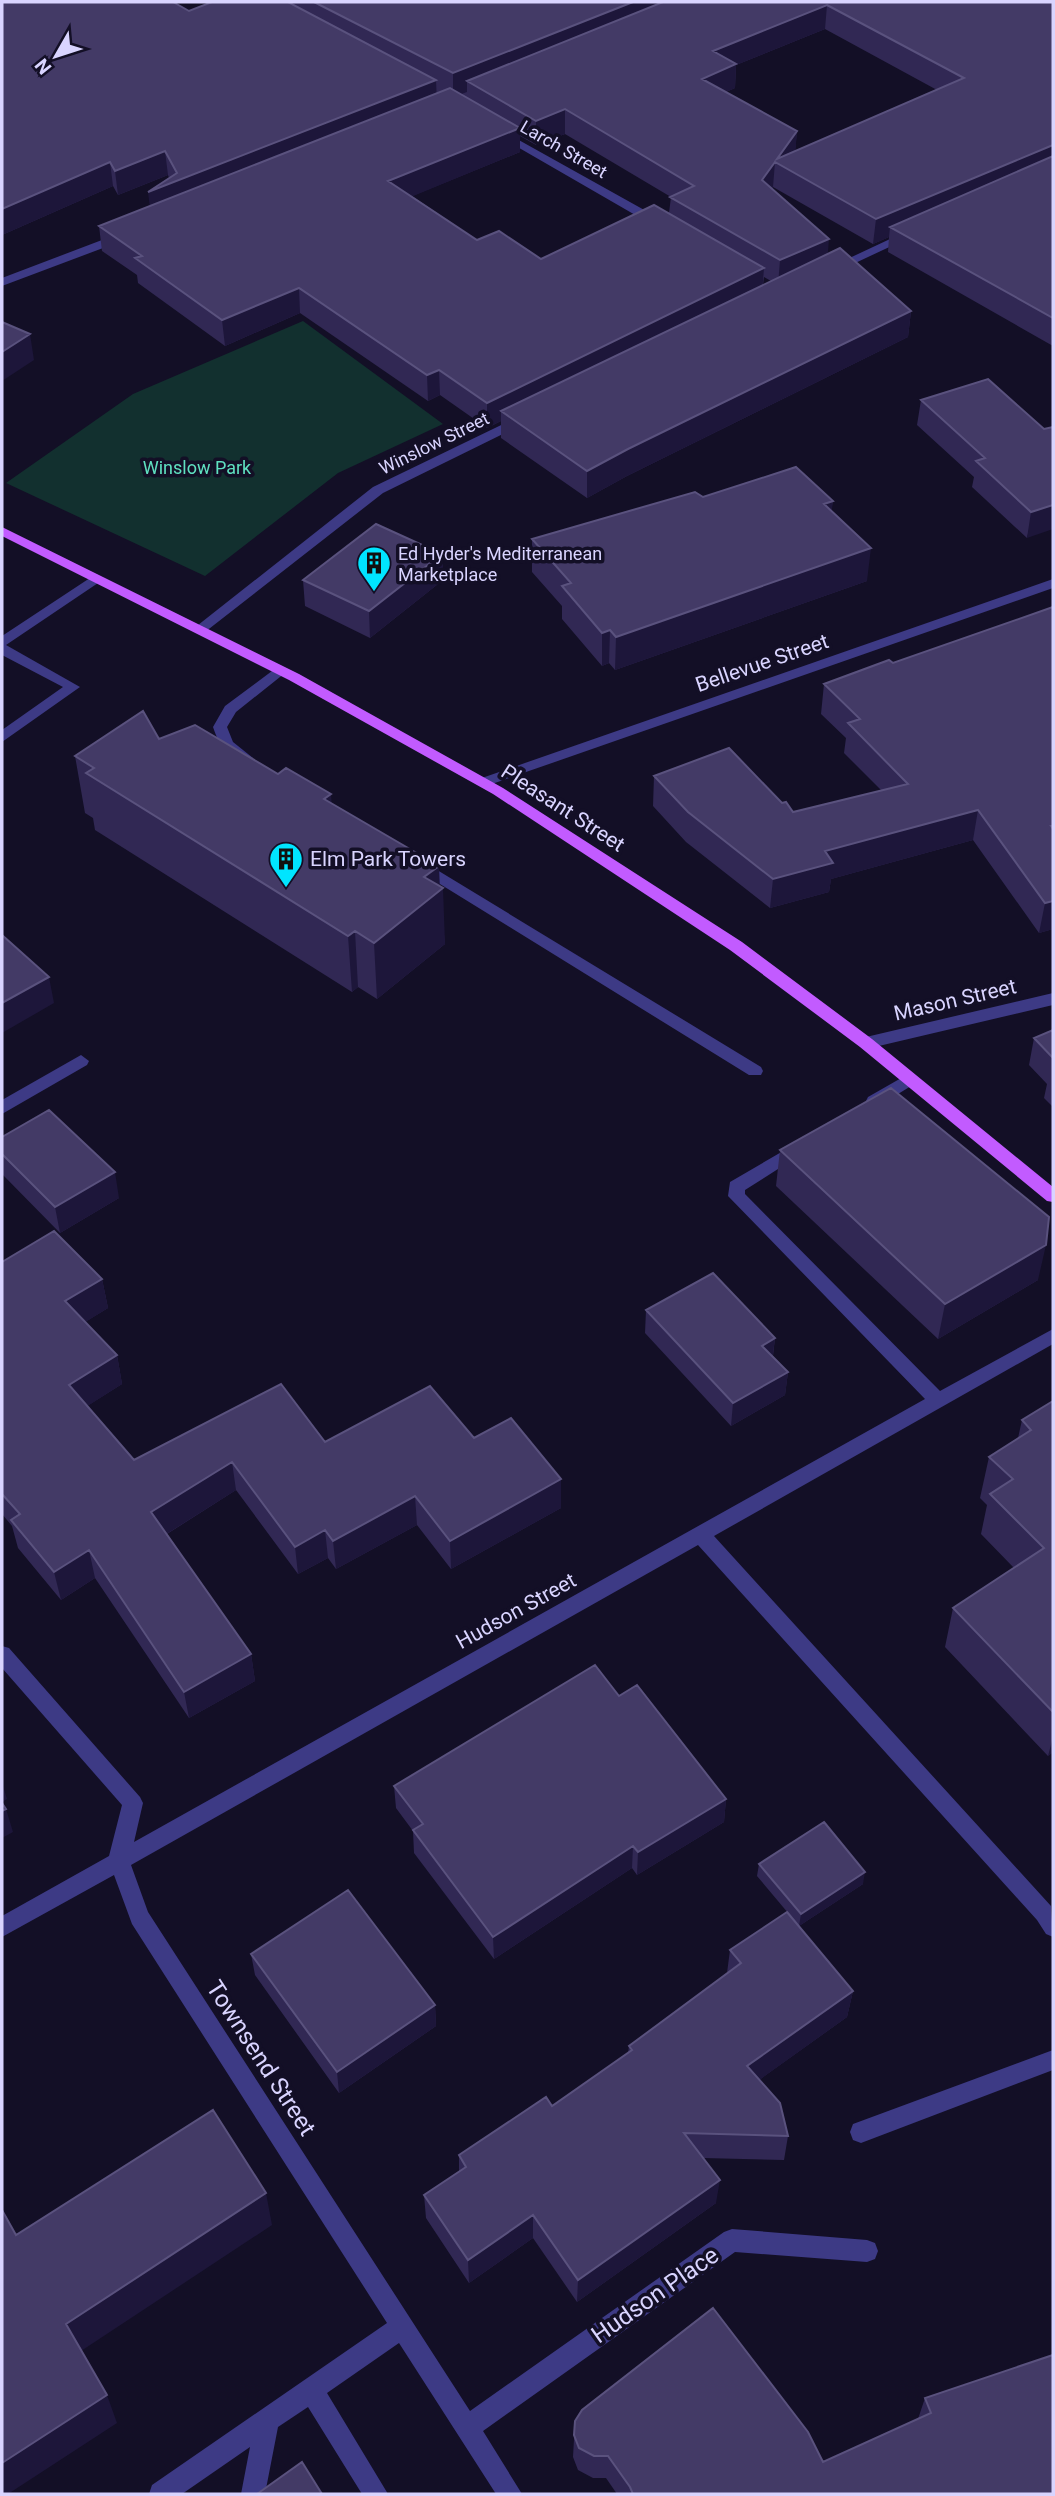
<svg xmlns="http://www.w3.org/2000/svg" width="1055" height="2496" font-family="Roboto,sans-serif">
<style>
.green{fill:#12302f}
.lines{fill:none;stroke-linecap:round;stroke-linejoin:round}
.minor{fill:#3d3a85;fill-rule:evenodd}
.major{fill:#c25bff;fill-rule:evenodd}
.wall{fill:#312854;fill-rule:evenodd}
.shaded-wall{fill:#1d163a}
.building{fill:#433a66;stroke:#5a527e;stroke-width:2;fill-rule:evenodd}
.labels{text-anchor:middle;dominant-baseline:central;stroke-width:7;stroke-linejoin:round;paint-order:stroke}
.far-street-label{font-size:18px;fill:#d9d4ff;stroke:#130f26}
.far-park-label{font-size:18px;fill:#5fe0c0;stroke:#130f26}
.far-poi-label{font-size:18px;fill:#d9d4ff;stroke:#130f26;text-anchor:start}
.street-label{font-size:21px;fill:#d9d4ff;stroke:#130f26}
.poi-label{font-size:21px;fill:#d9d4ff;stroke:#130f26;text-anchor:start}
.near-street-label{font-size:24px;fill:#d9d4ff;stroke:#130f26}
</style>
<rect width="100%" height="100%" fill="#130f26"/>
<path class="green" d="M 303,321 L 443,424 L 338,473 L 205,576 L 6,483 L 133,394 Z"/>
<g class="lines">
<path class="minor" d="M 499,129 L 664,221 L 666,224 L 656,227 L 495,134 L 493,132 Z
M 123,232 L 129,236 L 127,239 L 2,286 L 2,278 Z
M 905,232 L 915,235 L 836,272 L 826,269 Z
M 520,416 L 525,417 L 525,423 L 383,493 L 205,632 L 195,632 L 193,629 L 373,487 Z
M 96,574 L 103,578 L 101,581 L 6,645 L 80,687 L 2,742 L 2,730 L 63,687 L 2,655 L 2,636 Z
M 1053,579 L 1053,588 L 489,785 L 479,785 L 477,782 L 479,779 Z
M 280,665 L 287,670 L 285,673 L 236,712 L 227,727 L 233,742 L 253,758 L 246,763 C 227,757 219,745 213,727 L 225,706 Z
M 419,859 L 761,1067 L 763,1071 L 761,1075 L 749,1075 L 414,868 L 411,864 Z
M 1053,993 L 1053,1005 L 866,1049 L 858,1043 L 866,1037 Z
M 81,1055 L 89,1061 L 87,1065 L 2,1114 L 2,1100 Z
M 910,1073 L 918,1079 L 916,1083 L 880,1105 L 868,1105 L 866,1101 L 868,1097 Z
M 797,1143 L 803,1145 L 805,1149 L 803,1153 L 745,1190 L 745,1194 L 940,1391 L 1053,1329 L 1053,1344 L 714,1536 L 1051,1906 L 1053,1937 L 1046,1934 L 1037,1920 L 698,1545 L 131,1865 L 148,1912 L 470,2411 L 724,2232 L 732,2229 L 867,2240 L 875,2243 L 878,2251 L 875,2259 L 867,2262 L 735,2252 L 483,2431 L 522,2494 L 496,2494 L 399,2343 L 327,2393 L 388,2494 L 362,2494 L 308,2407 L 278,2427 L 265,2494 L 241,2494 L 250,2447 L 182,2494 L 149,2494 L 152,2485 L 387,2323 L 132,1924 L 114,1875 L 2,1937 L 2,1916 L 109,1856 L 122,1805 L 2,1668 L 2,1646 L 9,1648 L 140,1797 L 143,1803 L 134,1842 L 925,1399 L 728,1196 L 730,1182 Z
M 1053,2050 L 1053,2070 L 861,2143 L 853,2140 L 850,2132 L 853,2124 Z"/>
<path class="major" d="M 2,527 L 299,674 L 503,788 L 742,942 L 872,1039 L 1053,1187 L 1053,1202 L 1047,1201 L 860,1047 L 730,950 L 493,794 L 289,680 L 2,536 Z"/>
</g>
<path class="wall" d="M 212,2 L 1053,2 L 1053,346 L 888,252 L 889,237 L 873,244 L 773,187 L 772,188 L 828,254 L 911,311 L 908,337 L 627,476 L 587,498 L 501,438 L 501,421 L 487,428 L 440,395 L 428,401 L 300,313 L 225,346 L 138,283 L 137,275 L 102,251 L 99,226 L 150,206 L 169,178 L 168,175 L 118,195 L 113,186 L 2,235 L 189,11 ZM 825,29 L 937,90 L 795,151 L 797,131 L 726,92 L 735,88 L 736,65 ZM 565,134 L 671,197 L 669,213 L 541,259 L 477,240 L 412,196 L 520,152 L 520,136 L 536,145 ZM 764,277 L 771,281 L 763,285 Z
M 921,400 L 1044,429 L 1053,427 L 1027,538 L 972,487 L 974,477 L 917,425 Z
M 703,497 L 833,501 L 831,511 L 867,581 L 615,670 L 609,663 L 602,666 L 562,619 L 562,606 L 532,572 L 532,539 Z
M 442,554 L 443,580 L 370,638 L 305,606 L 303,580 Z
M 1053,607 L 1053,929 L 1039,933 L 973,840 L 831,879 L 829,892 L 770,908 L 686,842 L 653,806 L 654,776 L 782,803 L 793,812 L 882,791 L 844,753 L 846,738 L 821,714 L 824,684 L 893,663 Z
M 159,739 L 278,774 L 331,794 L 331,803 L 439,886 L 445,944 L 377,999 L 358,987 L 352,992 L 95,830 L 93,818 L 85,813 L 75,756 Z
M 1053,1030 L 1053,1107 L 1044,1098 L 1047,1084 L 1029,1065 L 1034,1038 Z
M 2,1137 L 119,1198 L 60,1233 L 2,1174 Z
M 780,1150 L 1038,1280 L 938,1339 L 776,1186 Z
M 2,1262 L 102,1279 L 108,1308 L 85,1322 L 117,1355 L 122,1384 L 87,1406 L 134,1460 L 325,1442 L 474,1438 L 561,1508 L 451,1569 L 417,1525 L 336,1569 L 328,1558 L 298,1574 L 236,1490 L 167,1534 L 251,1654 L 255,1681 L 189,1718 L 95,1578 L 61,1600 L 18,1548 L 12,1526 L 2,1514 Z
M 646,1310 L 775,1338 L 773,1356 L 788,1372 L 785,1395 L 731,1426 L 645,1333 Z
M 1053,1401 L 1053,1752 L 1048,1756 L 945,1647 L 953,1608 L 1014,1568 L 981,1534 L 987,1505 L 980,1498 L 989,1457 L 1018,1438 L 1022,1420 Z
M 619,1696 L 726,1799 L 724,1822 L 637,1875 L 632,1868 L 494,1959 L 414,1853 L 413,1831 L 396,1808 L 394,1786 Z
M 759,1864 L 863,1884 L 799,1926 L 757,1876 Z
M 730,1950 L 853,1991 L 847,2017 L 759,2080 L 788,2136 L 784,2160 L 703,2158 L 716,2203 L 577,2302 L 533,2238 L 469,2283 L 426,2218 L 424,2195 L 459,2171 L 459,2155 L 552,2106 L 628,2053 L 629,2046 L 727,1973 Z
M 251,1954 L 435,2005 L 436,2026 L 339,2093 L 255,1975 Z
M 925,2398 L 1053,2494 L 617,2494 L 606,2478 L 593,2478 L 578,2470 L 573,2457 L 575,2421 L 823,2462 L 918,2419 Z"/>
<path class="shaded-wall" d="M 633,2 L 693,2 L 467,81 L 467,92 L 453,97 L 453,73 Z
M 827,5 L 825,29 L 736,65 L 735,88 L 701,103 L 702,79 L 713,51 Z
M 436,80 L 437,104 L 151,217 L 148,192 Z
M 565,109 L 565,134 L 536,145 L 536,121 Z
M 520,128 L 520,152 L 389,206 L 388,181 Z
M 797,131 L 795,156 L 777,159 Z
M 1053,145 L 1053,168 L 890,227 L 889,237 L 873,244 L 876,219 Z
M 165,151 L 168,175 L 118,195 L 115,171 Z
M 110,162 L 113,186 L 2,235 L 2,209 Z
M 775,162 L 773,187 L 760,204 L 762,180 Z
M 829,239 L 827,264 L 778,285 L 780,260 Z
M 764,268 L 762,293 L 501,411 L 501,421 L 487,428 L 487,403 Z
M 299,288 L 300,313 L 225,346 L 222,320 Z
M 911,311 L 908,337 L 627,476 L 587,498 L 587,471 L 628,449 Z
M 30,334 L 34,360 L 2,381 L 2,352 Z
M 439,370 L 440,395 L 428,401 L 427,375 Z
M 833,501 L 829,534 L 824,504 Z
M 1053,505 L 1053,529 L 1027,538 L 1031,512 Z
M 871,548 L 867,581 L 615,670 L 616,637 Z
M 442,554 L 443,580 L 370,638 L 369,611 Z
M 610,630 L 609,663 L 602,666 L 602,633 Z
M 331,794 L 335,850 L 324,799 Z
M 978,810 L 973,840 L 831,879 L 829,892 L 770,908 L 773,879 L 825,851 Z
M 439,866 L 440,891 L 443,888 L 445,944 L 377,999 L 374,943 L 424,877 Z
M 1053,901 L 1053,929 L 1039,933 L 1045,903 Z
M 355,931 L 358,987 L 352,992 L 348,936 Z
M 49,977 L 54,1003 L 2,1033 L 2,1003 Z
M 115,1172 L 119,1198 L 60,1233 L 55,1207 Z
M 1046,1245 L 1038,1280 L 938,1339 L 945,1304 Z
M 102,1279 L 108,1308 L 71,1331 L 65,1301 Z
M 775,1338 L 772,1361 L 762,1346 Z
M 117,1355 L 122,1384 L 75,1414 L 69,1385 Z
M 788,1372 L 785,1395 L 731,1426 L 733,1403 Z
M 232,1462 L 236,1490 L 157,1540 L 151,1512 Z
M 561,1479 L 561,1508 L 451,1569 L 450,1541 Z
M 415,1496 L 417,1525 L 336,1569 L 333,1541 Z
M 325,1530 L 328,1558 L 298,1574 L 295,1547 Z
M 89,1550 L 95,1578 L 61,1600 L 54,1572 Z
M 251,1654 L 255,1681 L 189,1718 L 184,1692 Z
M 1053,1737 L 1053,1752 L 1048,1756 Z
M 2,1783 L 7,1799 L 2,1802 Z
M 726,1799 L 724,1822 L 637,1875 L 638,1852 Z
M 6,1809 L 13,1832 L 2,1838 L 2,1811 Z
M 633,1846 L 632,1868 L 494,1959 L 493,1937 Z
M 865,1872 L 863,1884 L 799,1926 L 801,1914 Z
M 853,1991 L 847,2017 L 744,2091 L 747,2066 Z
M 435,2005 L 436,2026 L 339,2093 L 337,2072 Z
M 720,2180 L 716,2203 L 577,2302 L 578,2280 Z
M 266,2193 L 272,2225 L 78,2353 L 66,2324 Z
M 533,2215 L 533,2238 L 469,2283 L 468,2260 Z
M 107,2395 L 117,2423 L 8,2494 L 2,2494 L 2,2463 Z"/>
<path class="building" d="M 2,2 L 173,2 L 189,11 L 212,2 L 288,2 L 436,80 L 148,192 L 177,173 L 165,151 L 115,171 L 110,162 L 2,209 Z
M 314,2 L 633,2 L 453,73 Z
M 663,2 L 1053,2 L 1053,145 L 876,219 L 775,162 L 762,180 L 829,239 L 780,260 L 670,197 L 694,186 L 565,109 L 536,121 L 467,81 ZM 827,5 L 964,78 L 777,159 L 797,131 L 702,79 L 736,64 L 713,51 Z
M 450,88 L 520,128 L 388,181 L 477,240 L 499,231 L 541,259 L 654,205 L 764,268 L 487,403 L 439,370 L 427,375 L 299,288 L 222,320 L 135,258 L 142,256 L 99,226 Z
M 1053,156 L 1053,318 L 890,227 Z
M 840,248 L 911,311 L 628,449 L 587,471 L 501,411 Z
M 2,322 L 30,334 L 2,352 Z
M 988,379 L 1044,429 L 1053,427 L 1053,505 L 1031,512 L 976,461 L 985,458 L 921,400 Z
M 796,467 L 833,501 L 824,504 L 871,548 L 616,637 L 610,630 L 602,633 L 562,586 L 571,583 L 532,539 L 695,492 L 703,497 Z
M 376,524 L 442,554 L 369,611 L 303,580 Z
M 1053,607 L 1053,826 L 1051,826 L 1053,829 L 1053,901 L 1045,903 L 978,810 L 825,851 L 833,863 L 773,879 L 688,812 L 654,776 L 729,748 L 782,803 L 786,802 L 793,812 L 908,784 L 848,723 L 860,719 L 824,684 L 889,660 L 893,663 Z
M 143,711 L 159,739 L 195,725 L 278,774 L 286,768 L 331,794 L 324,799 L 439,866 L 424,877 L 443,888 L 374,943 L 355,931 L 348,936 L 86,773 L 94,768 L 75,756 Z
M 2,935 L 49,977 L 2,1003 Z
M 1053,1030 L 1053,1058 L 1034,1038 Z
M 891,1088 L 1049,1217 L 1046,1245 L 945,1304 L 780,1150 Z
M 49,1110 L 115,1172 L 55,1207 L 2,1154 L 2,1137 Z
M 54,1231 L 102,1279 L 65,1301 L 117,1355 L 69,1385 L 134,1460 L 281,1384 L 325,1442 L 430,1386 L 474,1438 L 511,1418 L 561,1479 L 450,1541 L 415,1496 L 333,1541 L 325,1530 L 295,1547 L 232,1462 L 151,1512 L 251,1654 L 184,1692 L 89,1550 L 54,1572 L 11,1520 L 20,1514 L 2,1494 L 2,1262 Z
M 713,1273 L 775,1338 L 762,1346 L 788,1372 L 733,1403 L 646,1310 Z
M 1053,1401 L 1053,1712 L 953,1608 L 1044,1548 L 990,1494 L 1013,1479 L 989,1457 L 1031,1430 L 1022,1420 Z
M 595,1665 L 619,1696 L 637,1685 L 726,1799 L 638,1852 L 633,1846 L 493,1937 L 413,1830 L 423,1824 L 394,1786 Z
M 2,1803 L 6,1809 L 2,1811 Z
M 824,1822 L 865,1872 L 801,1914 L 759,1864 Z
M 348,1890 L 435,2005 L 337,2072 L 251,1954 Z
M 787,1912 L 853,1991 L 747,2066 L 780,2103 L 788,2136 L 684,2133 L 720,2180 L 578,2280 L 533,2215 L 468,2260 L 424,2195 L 466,2167 L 459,2155 L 546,2097 L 552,2106 L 632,2050 L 629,2046 L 741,1963 L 730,1950 Z
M 213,2110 L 266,2193 L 66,2324 L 107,2395 L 2,2463 L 2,2210 L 16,2235 Z
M 713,2308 L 808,2432 L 823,2462 L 931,2413 L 925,2398 L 1053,2355 L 1053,2494 L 633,2494 L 630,2487 L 608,2456 L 594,2456 L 579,2448 L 574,2435 L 575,2421 L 582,2410 Z
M 302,2462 L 322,2494 L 257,2494 Z"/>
<defs>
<g id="building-pin" transform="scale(1.75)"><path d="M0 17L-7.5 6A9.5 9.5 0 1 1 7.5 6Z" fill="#00e5ff" stroke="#130f26"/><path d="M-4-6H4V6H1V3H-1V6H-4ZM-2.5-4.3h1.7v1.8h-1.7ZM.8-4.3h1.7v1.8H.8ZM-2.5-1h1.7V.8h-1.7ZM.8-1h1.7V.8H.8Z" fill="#111"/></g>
</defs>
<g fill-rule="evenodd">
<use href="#building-pin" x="374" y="563"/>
<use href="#building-pin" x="286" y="859"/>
</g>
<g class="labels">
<g class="far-street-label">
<text transform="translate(564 149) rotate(30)">Larch Street</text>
<text transform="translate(434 443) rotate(-26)">Winslow Street</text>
</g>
<g class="far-park-label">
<text x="197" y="467">Winslow Park</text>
</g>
<g class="far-poi-label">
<text x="398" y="553">Ed Hyder's Mediterranean<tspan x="398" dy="21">Marketplace</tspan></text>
</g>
<g class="street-label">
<text transform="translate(762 663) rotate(-19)">Bellevue Street</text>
<text transform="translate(563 808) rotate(33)">Pleasant Street</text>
<text transform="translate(955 1000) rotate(-13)">Mason Street</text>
<text transform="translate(516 1611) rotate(-29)">Hudson Street</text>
</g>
<g class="poi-label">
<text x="310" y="859">Elm Park Towers</text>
</g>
<g class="near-street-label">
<text transform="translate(261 2058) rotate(57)">Townsend Street</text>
<text transform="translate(655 2295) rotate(-35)">Hudson Place</text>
</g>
</g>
<rect width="1055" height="2496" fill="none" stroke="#d9d4ff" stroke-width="7"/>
<g transform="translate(56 56) rotate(231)" stroke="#130f26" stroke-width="5" paint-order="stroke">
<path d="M0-5L12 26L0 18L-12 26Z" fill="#d9d4ff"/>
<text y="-10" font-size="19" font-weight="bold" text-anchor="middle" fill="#d9d4ff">N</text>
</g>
</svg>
